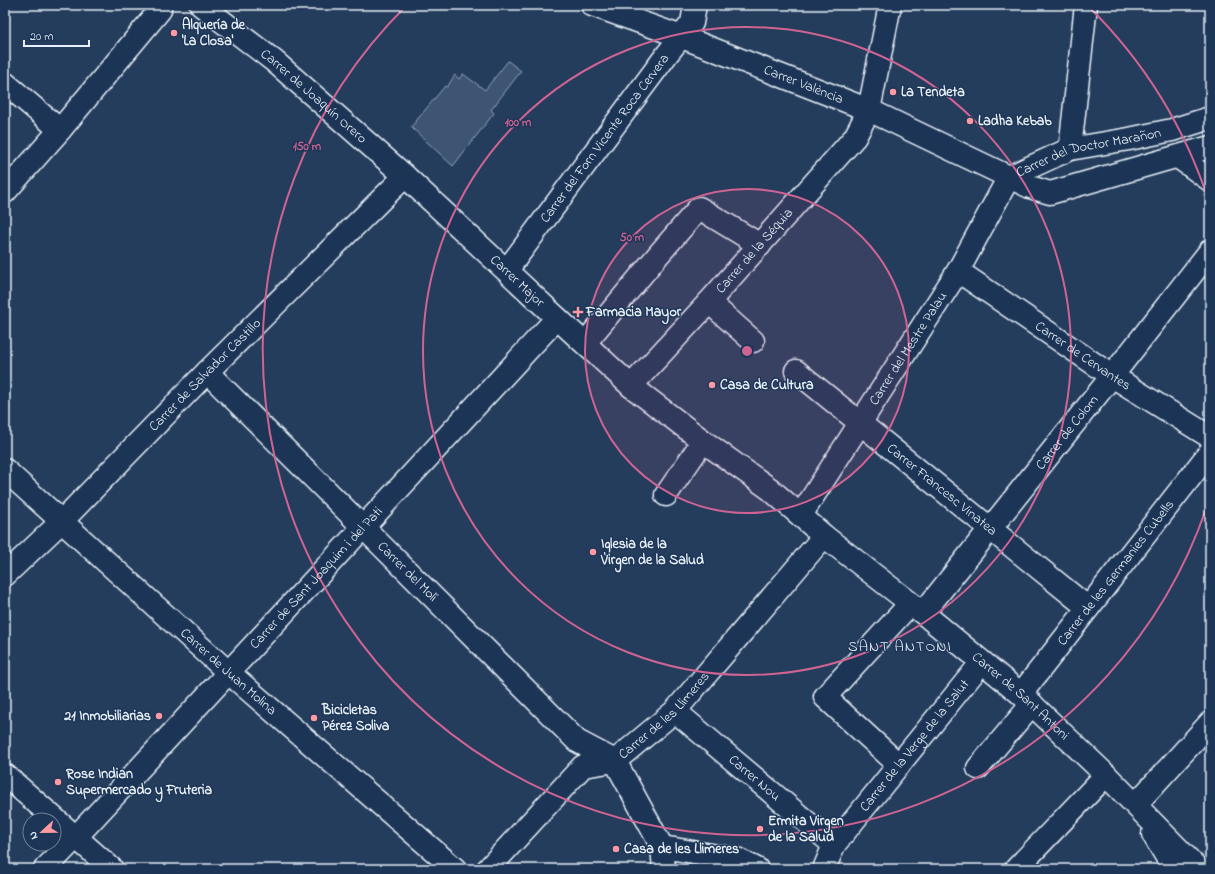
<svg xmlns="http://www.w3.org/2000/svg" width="1215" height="874" font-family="'Indie Flower',sans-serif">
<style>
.green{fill:#3e5472;stroke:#93a2b5}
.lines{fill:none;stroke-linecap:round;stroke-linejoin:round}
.minor-casing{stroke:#e8f1f8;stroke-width:25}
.minor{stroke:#1d3557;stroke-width:22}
.ring{fill:none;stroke:#cf6492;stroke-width:2}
.poi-dot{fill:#ff9aa2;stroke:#1d3557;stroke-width:1.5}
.labels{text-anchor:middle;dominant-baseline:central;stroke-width:3;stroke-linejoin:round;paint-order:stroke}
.poi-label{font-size:14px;font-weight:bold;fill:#e8f1f8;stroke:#1d3557;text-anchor:start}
.street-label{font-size:14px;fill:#e8f1f8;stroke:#1d3557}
.neighbourhood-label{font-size:15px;letter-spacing:1px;fill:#e8f1f8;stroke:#1d3557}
.centre{fill:#cf6492;stroke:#1d3557;stroke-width:2}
.ring-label{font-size:12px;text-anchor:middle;font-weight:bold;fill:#cf6492;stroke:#1d3557;stroke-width:3;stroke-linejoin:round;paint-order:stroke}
</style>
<rect width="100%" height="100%" fill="#253d5d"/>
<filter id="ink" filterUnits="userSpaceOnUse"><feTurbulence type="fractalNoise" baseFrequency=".025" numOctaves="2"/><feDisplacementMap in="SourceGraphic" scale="8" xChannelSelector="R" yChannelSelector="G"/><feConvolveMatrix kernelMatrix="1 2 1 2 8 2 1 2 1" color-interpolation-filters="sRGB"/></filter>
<g filter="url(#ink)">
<path class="green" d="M 508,61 L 521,71 L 491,110 L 494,113 L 453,166 L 411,127 L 445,86 L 447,87 L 455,75 L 459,79 L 463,74 L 485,90 Z"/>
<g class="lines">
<g class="minor-casing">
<g id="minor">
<path id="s1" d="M 201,5 L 274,61 L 405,176 L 557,318 L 631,386 L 703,441 L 770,489 L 824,536 L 923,613 L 1021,694 L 1106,775 L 1198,869"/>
<path id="s2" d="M 592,5 L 682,37 L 869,110 L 1009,177 L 1030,187 L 1050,193 L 1210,147"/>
<path d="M 5,83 L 60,130"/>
<path d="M 1070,149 L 1086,5"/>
<path d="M 1178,157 L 1210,180"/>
<path id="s3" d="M 1009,177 L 1070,149 L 1129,139 L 1172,130 L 1210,118"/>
<path d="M 5,192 L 60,130 L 160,10"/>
<path id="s4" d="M 507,270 L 668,53 L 692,23 L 695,5"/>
<path id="s5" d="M 958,271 L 1112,376 L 1210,437"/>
<path d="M 709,302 L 753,341"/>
<path d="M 585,343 L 659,254 L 699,208 L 760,245"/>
<path id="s6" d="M 796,371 L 1088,608"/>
<path id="s7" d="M 207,372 L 363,527 L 577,741 L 615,761"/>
<path id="s8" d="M 631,386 L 709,302 L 855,137 L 869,110 L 890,5"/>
<path id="s9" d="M 5,470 L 228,672 L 455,869"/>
<path d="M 666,495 L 703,441"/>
<path id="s10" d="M 801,515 L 958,271 L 1009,177"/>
<path id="s11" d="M 5,575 L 62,521 L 207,372 L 405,176"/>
<path id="s12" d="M 923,613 L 1112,376 L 1210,251"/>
<path id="s13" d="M 1021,694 L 1210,452"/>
<path id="s14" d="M 675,711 L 834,845"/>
<path id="s15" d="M 615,761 L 675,711 L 824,536"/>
<path d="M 615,761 L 662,847 L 664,869"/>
<path d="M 899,765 L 825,697 L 910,604"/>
<path d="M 978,768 L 1032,704"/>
<path d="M 5,775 L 112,869"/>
<path d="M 1136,804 L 1210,723"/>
<path d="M 1153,834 L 1174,869"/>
<path d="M 662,847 L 737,859 L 757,869"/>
<path id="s16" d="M 45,869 L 76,837 L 557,318"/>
<path d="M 488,869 L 583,766 L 615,761"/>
<path id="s17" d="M 824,869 L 834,845 L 982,662"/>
<path d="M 1016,869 L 1106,775"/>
</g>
</g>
<use href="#minor" class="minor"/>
</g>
</g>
<circle cx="747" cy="351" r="162" fill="#cf6492" fill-opacity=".12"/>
<g class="ring">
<circle cx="747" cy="351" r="162"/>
<circle cx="747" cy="351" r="324"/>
<path d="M1210 497A485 485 0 1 1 407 5M1087 5A485 485 0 0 1 1210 205"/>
</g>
<g class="poi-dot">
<circle cx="174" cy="33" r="4"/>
<circle cx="893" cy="92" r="4"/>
<circle cx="970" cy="121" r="4"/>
<path d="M576 306h4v4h4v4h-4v4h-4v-4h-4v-4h4z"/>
<circle cx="712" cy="385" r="4"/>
<circle cx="593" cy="552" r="4"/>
<circle cx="159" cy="716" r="4"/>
<circle cx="314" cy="718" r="4"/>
<circle cx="58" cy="782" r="4"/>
<circle cx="760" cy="829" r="4"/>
<circle cx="616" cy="849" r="4"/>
</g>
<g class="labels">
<g class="poi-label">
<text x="182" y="25">Alquería de<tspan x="182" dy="16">'La Closa'</tspan></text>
<text x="901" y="92">La Tendeta</text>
<text x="978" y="121">Ladha Kebab</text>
<text x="586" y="312">Farmacia Mayor</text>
<text x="720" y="385">Casa de Cultura</text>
<text x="601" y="544">Iglesia de la<tspan x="601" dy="16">Virgen de la Salud</tspan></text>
<text x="322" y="710">Bicicletas<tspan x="322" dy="16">Pérez Soliva</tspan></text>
<text x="151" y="716" text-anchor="end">21 Inmobiliarias</text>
<text x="66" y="774">Rose Indian<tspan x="66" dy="16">Supermercado y Fruteria</tspan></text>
<text x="768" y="821">Ermita Virgen<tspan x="768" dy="16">de la Salud</tspan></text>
<text x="624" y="849">Casa de les Llimeres</text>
</g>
<g class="street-label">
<text stroke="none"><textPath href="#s2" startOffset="226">Carrer València</textPath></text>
<text stroke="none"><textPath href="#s1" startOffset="145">Carrer de Joaquín Orero</textPath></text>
<text stroke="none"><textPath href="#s4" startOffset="164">Carrer del Forn Vicente Roca Cervera</textPath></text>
<text stroke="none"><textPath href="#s3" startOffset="84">Carrer del Doctor Marañon</textPath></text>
<text stroke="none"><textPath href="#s8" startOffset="183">Carrer de la Séquia</textPath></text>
<text stroke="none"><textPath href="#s1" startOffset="420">Carrer Major</textPath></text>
<text stroke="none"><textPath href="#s10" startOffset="198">Carrer del Mestre Palau</textPath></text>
<text stroke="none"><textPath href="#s5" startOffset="151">Carrer de Cervantes</textPath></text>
<text stroke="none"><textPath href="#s11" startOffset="283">Carrer de Salvador Castillo</textPath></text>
<text stroke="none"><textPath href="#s12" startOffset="231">Carrer de Colom</textPath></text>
<text stroke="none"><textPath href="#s6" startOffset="188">Carrer Francesc Vinatea</textPath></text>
<text stroke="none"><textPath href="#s7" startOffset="283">Carrer del Molí</textPath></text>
<text stroke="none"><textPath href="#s13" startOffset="154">Carrer de les Germanies Cubells</textPath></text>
<text stroke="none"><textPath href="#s16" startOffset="398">Carrer de Sant Joaquim i del Pati</textPath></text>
<text stroke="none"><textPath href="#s9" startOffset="301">Carrer de Juan Molina</textPath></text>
<text stroke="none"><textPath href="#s1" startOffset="1073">Carrer de Sant Antoni</textPath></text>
<text stroke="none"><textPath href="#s15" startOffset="67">Carrer de les Llimeres</textPath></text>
<text stroke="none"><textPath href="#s17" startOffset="154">Carrer de la Verge de la Salut</textPath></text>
<text stroke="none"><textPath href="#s14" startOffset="104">Carrer Nou</textPath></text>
</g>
<g class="neighbourhood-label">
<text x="900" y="647">SANT ANTONI</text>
</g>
</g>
<circle cx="747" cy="351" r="6" class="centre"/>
<g class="ring-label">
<text x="518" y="126">100 m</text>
<text x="307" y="150">150 m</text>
<text x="632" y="241">50 m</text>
</g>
<rect width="1215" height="874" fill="none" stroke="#1d3557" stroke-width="20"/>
<rect x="10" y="10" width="1195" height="854" fill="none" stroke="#e8f1f8" stroke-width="1.5" filter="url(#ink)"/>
<g transform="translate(42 832) rotate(248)"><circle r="19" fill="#1d3557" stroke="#6e8097"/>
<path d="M0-3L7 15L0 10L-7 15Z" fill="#ff9aa2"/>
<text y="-6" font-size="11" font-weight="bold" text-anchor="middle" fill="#e8f1f8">N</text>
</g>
<path d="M24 40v6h65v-6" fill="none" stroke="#e8f1f8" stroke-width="2"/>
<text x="30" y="40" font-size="12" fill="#e8f1f8" stroke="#1d3557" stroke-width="3" paint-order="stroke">20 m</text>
</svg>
